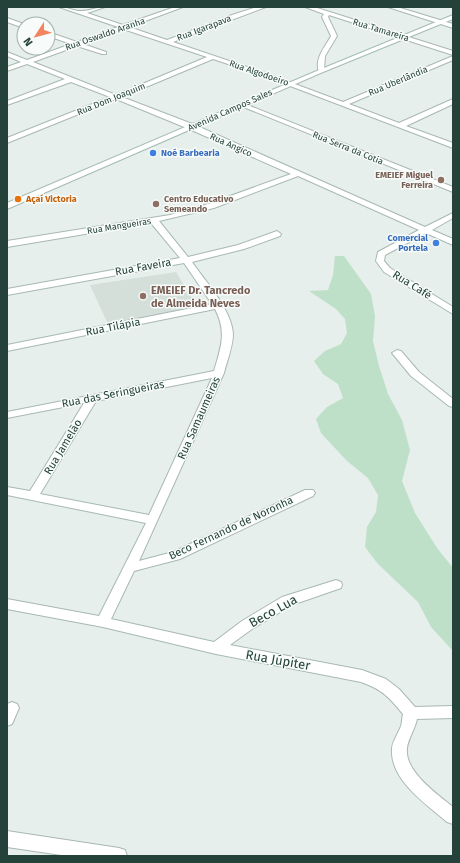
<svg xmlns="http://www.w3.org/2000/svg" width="460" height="863" font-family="'Fira Sans',sans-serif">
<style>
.built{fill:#d4dfda}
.green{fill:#bfe0c8}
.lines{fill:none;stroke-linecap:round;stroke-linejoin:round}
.street-casing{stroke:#a8b8b2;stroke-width:2}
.secondary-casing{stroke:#a4bbb3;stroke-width:2}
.street{fill:#fff;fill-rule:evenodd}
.secondary{fill:#fff;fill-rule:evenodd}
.shop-dot{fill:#3f7fe0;stroke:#f7fbf9;stroke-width:1.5}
.education-dot{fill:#8d6e63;stroke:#f7fbf9;stroke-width:1.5}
.food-dot{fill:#e8710a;stroke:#f7fbf9;stroke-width:1.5}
.labels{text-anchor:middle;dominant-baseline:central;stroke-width:3;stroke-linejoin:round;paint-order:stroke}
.far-street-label{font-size:9px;fill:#24423a;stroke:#f7fbf9}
.far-shop-label{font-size:9px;font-weight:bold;fill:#366cbe;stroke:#f7fbf9;text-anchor:start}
.far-education-label{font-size:9px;font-weight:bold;fill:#785e54;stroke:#f7fbf9;text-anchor:end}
.far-food-label{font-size:9px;font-weight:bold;fill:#c56008;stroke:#f7fbf9;text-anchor:start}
.street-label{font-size:11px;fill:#24423a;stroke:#f7fbf9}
.education-label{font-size:11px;font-weight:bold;fill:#785e54;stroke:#f7fbf9;text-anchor:start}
.near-street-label{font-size:13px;fill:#24423a;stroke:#f7fbf9}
</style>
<rect width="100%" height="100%" fill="#e6efeb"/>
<path class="built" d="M 176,272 L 197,307 L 108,324 L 90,285 Z"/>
<path class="green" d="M 335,256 L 344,256 L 371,294 L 375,316 L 373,341 L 379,366 L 388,394 L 402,420 L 410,450 L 402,481 L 415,513 L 437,548 L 453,568 L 453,651 L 431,627 L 418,602 L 378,564 L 365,547 L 367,527 L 376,512 L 378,495 L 368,478 L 347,461 L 321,433 L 316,419 L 327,407 L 343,398 L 338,384 L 323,374 L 314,361 L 325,351 L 341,344 L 347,333 L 345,319 L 336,309 L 309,291 L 328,290 L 333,275 Z"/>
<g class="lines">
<g class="street-casing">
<path id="street" d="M 59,7 C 67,7 76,12 82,11 C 90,11 97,7 105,7 L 87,13 L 123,25 L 175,7 L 183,7 L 129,27 L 167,40 L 232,15 L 257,7 L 266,7 L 173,42 L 268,74 L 343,102 L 453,56 L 453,60 L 349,104 L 399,123 L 453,99 L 453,104 L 406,126 L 453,143 L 453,148 L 264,76 L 213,59 L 122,97 L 195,125 L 425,227 L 453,213 L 453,218 L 432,230 L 453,239 L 453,245 L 426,233 L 385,255 L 384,261 L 390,268 L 453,307 L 453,314 L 384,272 L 376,261 L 378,252 L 419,230 L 298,176 L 214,208 L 159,221 L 188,257 L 238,245 L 277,231 L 281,234 L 280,236 L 244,249 L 192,262 C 205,281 232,310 233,334 C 233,346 227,361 224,373 L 139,561 L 173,552 L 305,490 L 313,490 L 315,493 L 313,496 L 180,559 L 134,571 L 111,619 L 214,642 L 242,621 L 282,597 L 336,580 L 341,582 L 342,585 L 341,588 L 292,605 L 252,629 L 230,645 L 362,670 L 386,679 L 399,689 L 415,707 L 453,706 L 453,718 L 417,719 C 415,729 408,739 407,748 C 404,771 437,794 453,807 L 453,824 L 447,822 C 426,804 390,780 392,749 C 392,742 398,734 401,726 C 402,723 402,718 403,714 C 389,697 383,690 361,682 L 216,654 L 103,627 L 7,609 L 7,599 L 99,616 L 146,523 L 7,495 L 7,487 L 30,491 L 84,403 L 7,418 L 7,412 L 214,371 C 221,347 227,332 215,309 L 7,351 L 7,345 L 212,304 L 184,263 L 7,295 L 7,289 L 180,258 L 151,223 L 7,247 L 7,241 L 170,215 L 208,204 L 291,174 L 189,129 L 116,99 L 7,143 L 7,138 L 110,97 L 71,82 L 7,105 L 7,101 L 65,79 L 27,64 L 7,71 L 7,67 L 21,62 L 7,56 L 7,52 L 27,60 L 71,44 L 48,36 L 48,32 L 77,42 L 118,27 ZM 123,29 L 207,57 L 116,95 L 33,62 L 77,46 L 102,54 L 106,54 L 106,52 L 83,44 ZM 212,378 L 149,515 L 40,494 L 96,401 Z
M 305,7 L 314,7 L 453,51 L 453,55 L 329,15 L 328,17 L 337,36 L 325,56 L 324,71 L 319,72 C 314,59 325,47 331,36 L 322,17 L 324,14 Z
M 388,7 L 397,7 L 453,24 L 453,28 Z
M 7,18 L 24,24 L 24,28 L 7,22 Z
M 241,104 L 245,104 L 453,187 L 453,192 L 241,106 Z
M 397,350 L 401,351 L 419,372 L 453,399 L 453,407 L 449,406 L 411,376 L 392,353 Z
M 12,702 L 17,704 L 19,708 L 12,724 L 7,726 L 7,704 Z
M 7,831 L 119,848 L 125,850 L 127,856 L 68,856 L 7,847 Z"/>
</g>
<g class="secondary-casing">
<path id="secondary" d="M 453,15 L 453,19 L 323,72 L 7,209 L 7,203 L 319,70 Z"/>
</g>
<use href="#street" class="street"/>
<use href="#secondary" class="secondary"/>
</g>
<g class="shop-dot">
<circle cx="153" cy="153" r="4"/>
<circle cx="436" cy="243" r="4"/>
</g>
<g class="education-dot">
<circle cx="441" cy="180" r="4"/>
<circle cx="156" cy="204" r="4"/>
<circle cx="143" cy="296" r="4"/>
</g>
<circle class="food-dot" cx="18" cy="199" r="4"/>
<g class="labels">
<g class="far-street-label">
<text transform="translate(204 28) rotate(-21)">Rua Igarapava</text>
<text transform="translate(381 30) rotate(17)">Rua Tamareira</text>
<text transform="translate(105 34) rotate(-19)">Rua Oswaldo Aranha</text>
<text transform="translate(259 73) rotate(19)">Rua Algodoeiro</text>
<text transform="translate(398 81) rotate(-23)">Rua Uberlândia</text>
<text transform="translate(111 99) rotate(-22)">Rua Dom Joaquim</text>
<text transform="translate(230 110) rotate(-24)">Avenida Campos Sales</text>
<text transform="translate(231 145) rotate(24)">Rua Angico</text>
<text transform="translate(348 148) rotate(22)">Rua Serra da Cotia</text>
<text transform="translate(119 226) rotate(-9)">Rua Mangueiras</text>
</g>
<g class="far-shop-label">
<text x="161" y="153">Noé Barbearia</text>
<text x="428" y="238" text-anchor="end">Comercial<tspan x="428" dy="10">Portela</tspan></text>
</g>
<g class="far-education-label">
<text x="433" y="175">EMEIEF Miguel<tspan x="433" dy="10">Ferreira</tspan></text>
<text x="164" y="199" text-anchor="start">Centro Educativo<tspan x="164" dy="10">Semeando</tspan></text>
</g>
<g class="far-food-label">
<text x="26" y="199">Açaí Victoria</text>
</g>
<g class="street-label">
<text transform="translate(143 267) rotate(-10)">Rua Faveira</text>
<text transform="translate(412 285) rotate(32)">Rua Café</text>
<text transform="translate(113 327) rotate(-11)">Rua Tilápia</text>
<text transform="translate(113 394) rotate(-11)">Rua das Seringueiras</text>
<text transform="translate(199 418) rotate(-66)">Rua Samaumeiras</text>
<text transform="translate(63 447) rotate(-59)">Rua Jamelão</text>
<text transform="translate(231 528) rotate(-25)">Beco Fernando de Noronha</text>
</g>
<g class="education-label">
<text x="151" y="290">EMEIEF Dr. Tancredo<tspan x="151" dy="13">de Almeida Neves</tspan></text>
</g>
<g class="near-street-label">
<text transform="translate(273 611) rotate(-29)">Beco Lua</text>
<text transform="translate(278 660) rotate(10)">Rua Júpiter</text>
</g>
</g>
<rect width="460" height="863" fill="none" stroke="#24423a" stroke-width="16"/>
<g transform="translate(36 36) rotate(234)"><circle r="19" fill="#f7fbf9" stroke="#a3b1ad"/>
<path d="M0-3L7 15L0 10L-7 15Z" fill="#f4845f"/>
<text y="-6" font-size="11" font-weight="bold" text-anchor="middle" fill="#24423a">N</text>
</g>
</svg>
